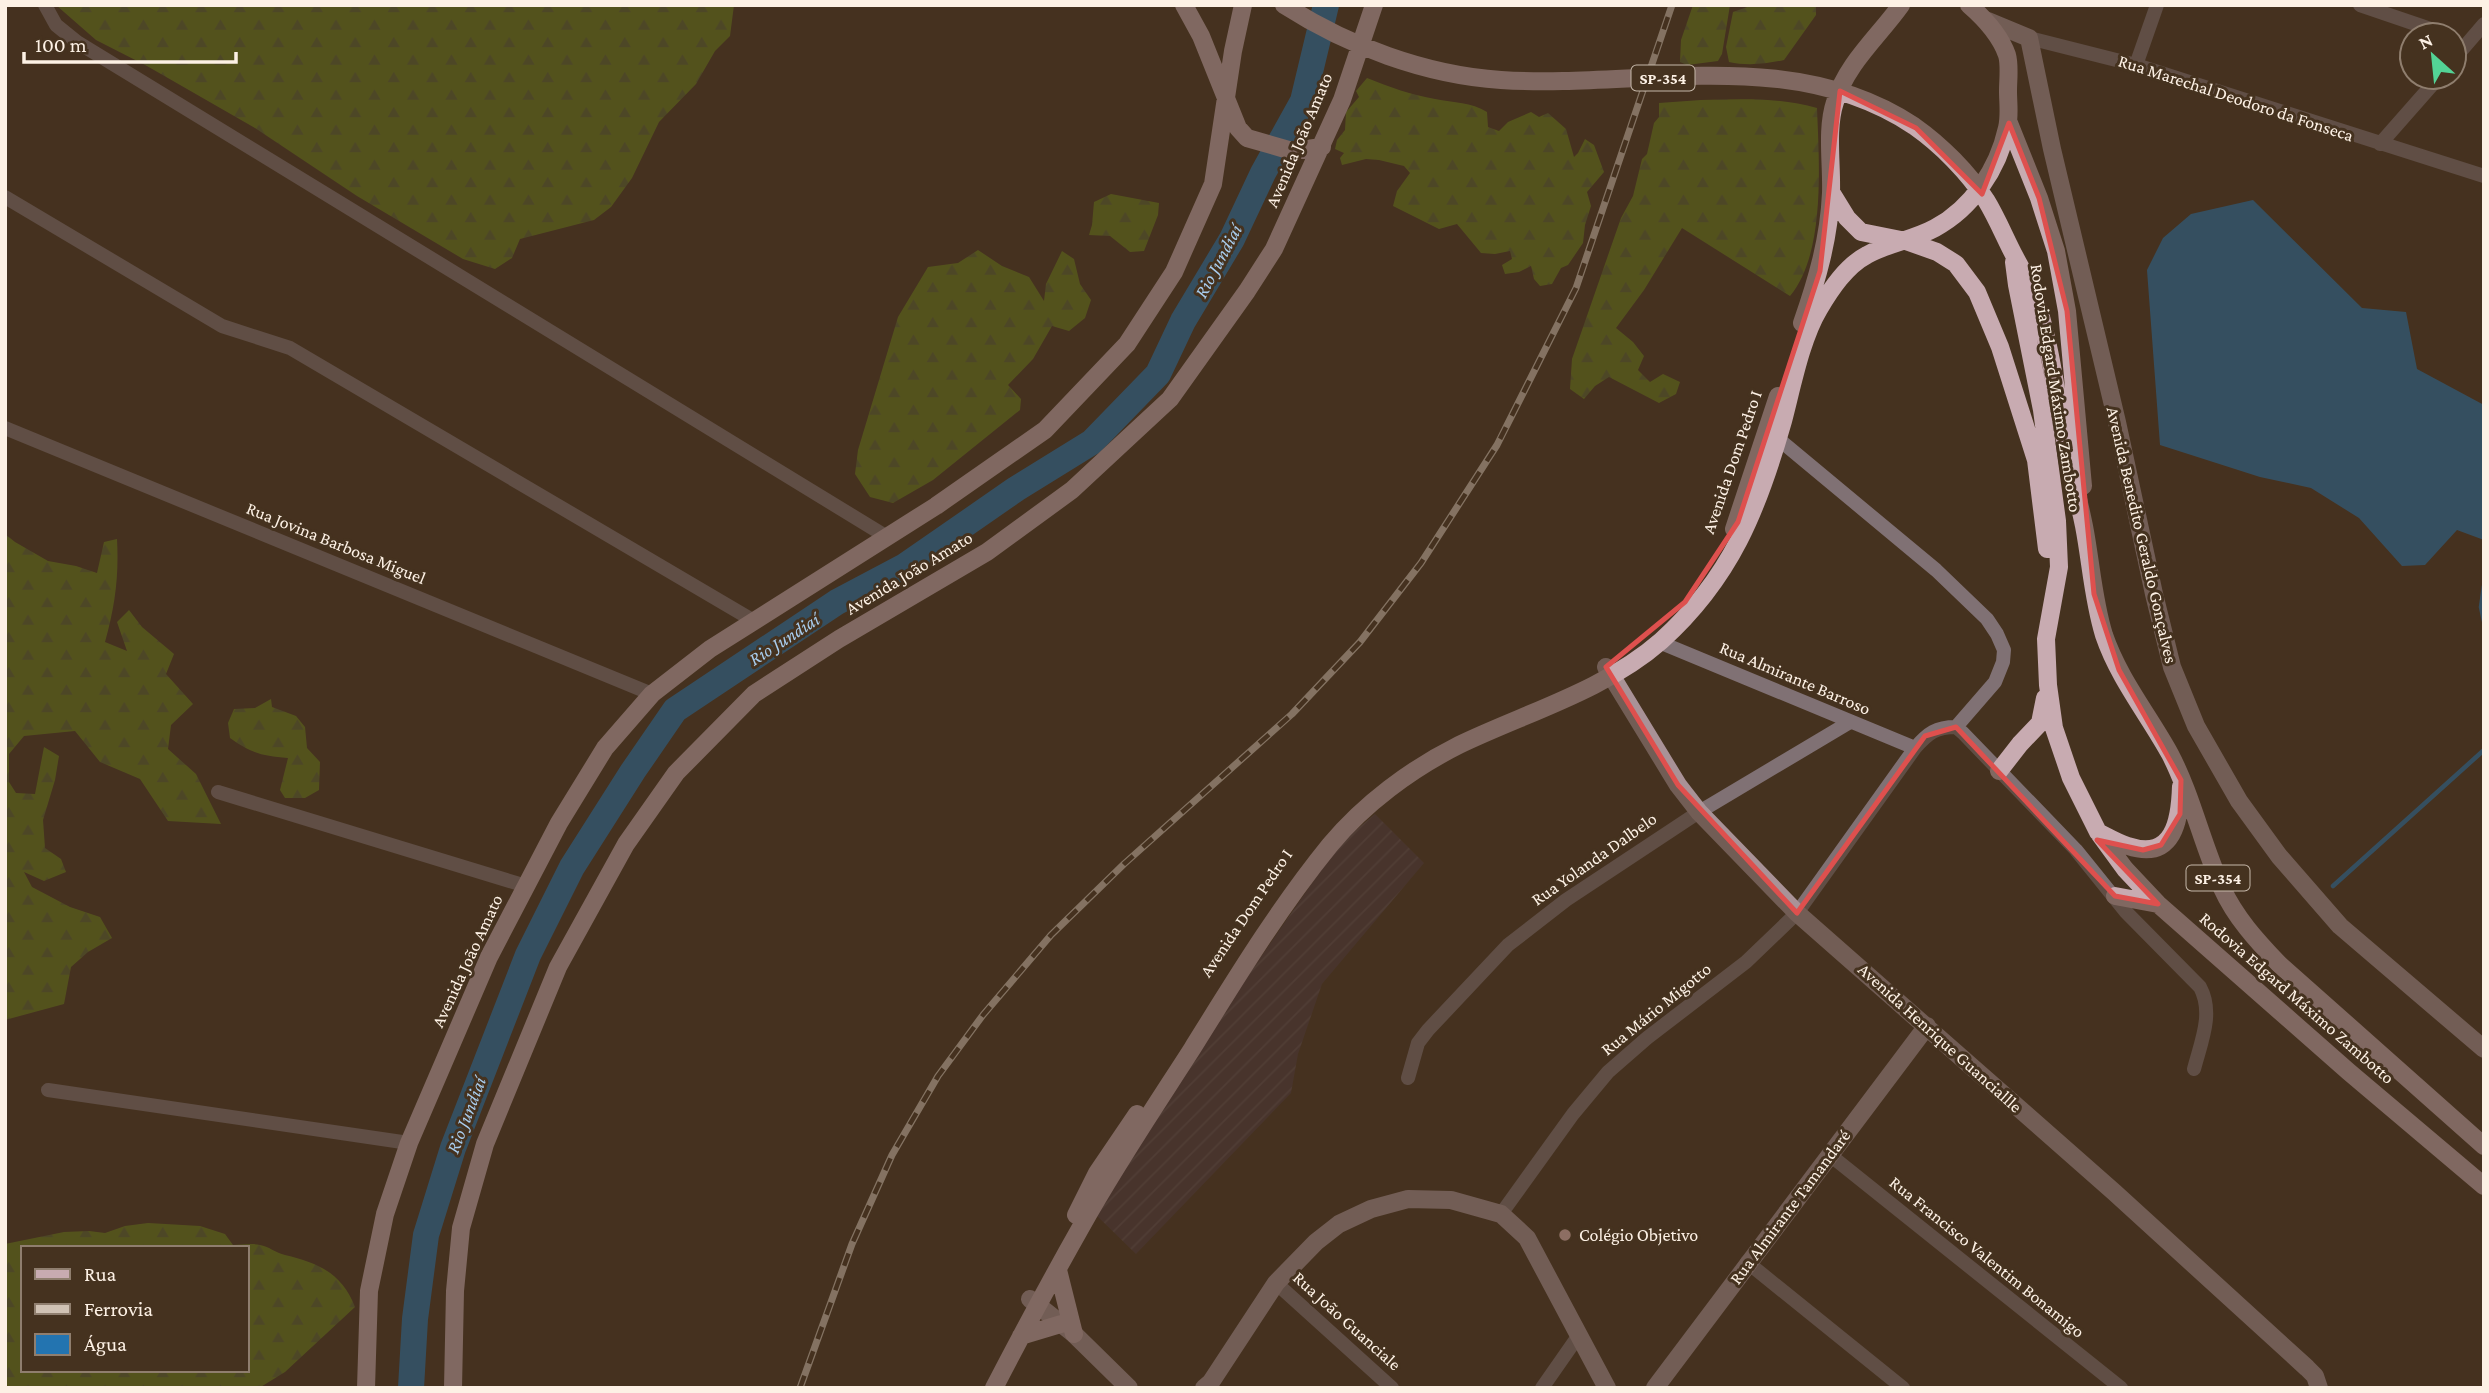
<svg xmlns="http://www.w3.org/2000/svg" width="2489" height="1393" font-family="'Crimson Pro',serif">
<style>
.industrial{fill:url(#industrial-furrows)}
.forest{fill:url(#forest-firs);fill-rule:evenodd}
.water{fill:#2374b0}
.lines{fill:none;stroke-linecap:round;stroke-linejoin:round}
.stream{stroke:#2374b0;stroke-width:4.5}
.river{stroke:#2374b0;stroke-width:26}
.street{stroke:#807174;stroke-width:14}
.secondary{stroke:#a99297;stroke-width:18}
.primary{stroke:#c8abb1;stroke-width:18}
.rail-casing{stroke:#d0c2b4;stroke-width:7}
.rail{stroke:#45321f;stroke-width:4.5;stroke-dasharray:13;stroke-linecap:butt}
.marked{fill:none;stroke:#de504e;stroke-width:5;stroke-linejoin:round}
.education-dot{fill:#8d6e63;stroke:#45321f;stroke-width:2.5}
.labels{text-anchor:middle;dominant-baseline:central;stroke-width:6;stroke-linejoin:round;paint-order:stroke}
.shield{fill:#45321f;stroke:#c6b8aa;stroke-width:2}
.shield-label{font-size:16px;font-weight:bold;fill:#fdf1e5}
.street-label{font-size:18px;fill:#fdf1e5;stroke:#45321f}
.poi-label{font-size:18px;fill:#fdf1e5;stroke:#45321f;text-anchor:start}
.water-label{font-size:19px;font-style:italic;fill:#a8cced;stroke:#45321f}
</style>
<defs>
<pattern id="industrial-furrows" width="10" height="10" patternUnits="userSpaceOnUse" patternTransform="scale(1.75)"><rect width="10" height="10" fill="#4c383d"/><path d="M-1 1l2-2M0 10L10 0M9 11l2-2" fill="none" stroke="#5e4c50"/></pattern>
<pattern id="forest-firs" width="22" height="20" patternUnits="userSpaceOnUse" patternTransform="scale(1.75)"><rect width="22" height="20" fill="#657b1a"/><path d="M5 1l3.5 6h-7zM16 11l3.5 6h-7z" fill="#586230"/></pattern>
</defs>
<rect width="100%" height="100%" fill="#45321f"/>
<path class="industrial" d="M 1375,814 L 1424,863 L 1322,984 L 1298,1054 L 1291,1093 L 1136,1254 L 1094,1213 L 1186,1065 L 1339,844 Z"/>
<path class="forest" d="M 56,5 L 734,5 L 730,36 L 715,51 L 696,84 L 659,122 L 632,178 L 611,207 L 594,220 L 520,239 L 512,258 L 495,269 L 463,259 L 357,196 L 255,128 L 147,66 L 96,40 Z
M 1693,5 L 1730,5 L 1722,54 L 1718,61 L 1687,65 L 1680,62 L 1681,40 Z
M 1753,5 L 1816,5 L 1816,15 L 1784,60 C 1766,64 1747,66 1729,62 L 1726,47 L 1733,12 Z
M 1367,78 C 1389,87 1412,95 1435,99 C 1454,103 1471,102 1487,112 L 1488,127 L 1499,131 L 1508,122 L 1531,112 L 1539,117 L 1548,113 L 1566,129 L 1574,157 L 1578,153 L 1585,139 L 1594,145 L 1604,172 L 1587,192 L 1591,206 L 1585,225 L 1583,243 L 1568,265 L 1561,268 L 1552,284 L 1540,286 L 1534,279 L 1531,266 L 1519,272 L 1505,274 L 1502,265 L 1512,259 L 1510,251 L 1495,254 L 1481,253 L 1457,224 L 1439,229 L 1393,206 L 1397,191 L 1410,173 L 1404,166 L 1379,160 L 1366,159 L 1342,165 L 1340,158 L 1344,153 L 1335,149 L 1337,140 L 1345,130 L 1346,112 L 1359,97 L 1356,91 Z
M 1701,100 C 1740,99 1780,97 1817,108 C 1819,162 1826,253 1790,296 L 1682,228 L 1644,290 L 1616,328 L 1633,342 L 1644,356 L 1638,370 L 1650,382 L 1663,374 L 1680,382 L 1676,394 L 1659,403 L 1609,377 L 1595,386 L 1584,399 L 1570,389 L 1572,359 L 1621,218 L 1633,196 L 1642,159 L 1647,154 L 1654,123 L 1659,117 L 1659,103 Z
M 1111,194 L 1159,203 L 1158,215 L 1144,251 L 1130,252 L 1110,236 L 1089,235 L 1092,225 L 1094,202 Z
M 978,250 L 1002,266 L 1029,277 L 1044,301 L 1046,284 L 1062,251 L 1074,259 L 1080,284 L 1091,300 L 1085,318 L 1069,331 L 1052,326 L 1033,359 L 1008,385 L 1021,399 L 1020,410 L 933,480 L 893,503 L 870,497 L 855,474 L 858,450 L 898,317 L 928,267 L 958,263 Z
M 5,534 L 15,542 L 48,561 L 76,566 L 97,573 L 104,542 L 117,539 C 119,577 115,606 105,642 L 127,651 L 117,622 L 129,610 L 142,627 L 174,654 L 166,674 L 193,704 L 171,725 L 168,749 L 196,774 L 221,824 L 168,821 L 140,779 L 100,762 L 75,731 L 24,736 L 9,754 L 9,782 L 16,793 L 35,794 L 44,747 L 59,756 L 55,780 L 43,820 L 45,848 L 61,859 L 66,872 L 44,881 L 24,872 L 32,887 L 70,907 L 100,917 L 112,938 L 88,952 L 71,967 L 64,1004 L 5,1020 Z
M 271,699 L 272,707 L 296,716 L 305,727 L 307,748 L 320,762 L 319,790 L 305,798 L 285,798 L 280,790 L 288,758 C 262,756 251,753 230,738 L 228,723 L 234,709 L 255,708 Z
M 148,1223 L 200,1226 L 225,1234 L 233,1245 C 241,1245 251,1243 260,1245 C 268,1246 276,1253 285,1255 C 318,1263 342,1273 355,1307 L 285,1372 L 259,1388 L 5,1388 L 5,1244 L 64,1232 L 89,1231 L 105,1233 L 125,1226 ZM 23,1248 L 247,1248 L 247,1370 L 23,1370 Z"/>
<path class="water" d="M 2253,200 L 2362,308 L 2406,312 L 2417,369 L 2484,405 L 2484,540 L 2457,530 L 2425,565 L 2402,566 L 2359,518 L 2311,488 L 2260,477 L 2160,445 L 2147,270 L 2163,238 L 2191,214 Z"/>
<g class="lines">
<path class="stream" d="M 2484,586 L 2481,607 L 2484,621
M 2333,886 L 2484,750"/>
<path class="river" d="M 411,1388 L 415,1319 L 426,1235 L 453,1148 L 528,955 L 572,867 L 633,771 L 675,710 L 837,602 L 905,566 L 1016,489 L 1092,442 L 1158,374 L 1183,321 L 1232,239 L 1263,173 L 1303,101 L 1326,5"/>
<path class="street" d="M 45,5 L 56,25 L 77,42 L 887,537
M 2360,5 L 2448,35
M 2029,38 L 2136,65 L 2484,176
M 2454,59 L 2484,24
M 2136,65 L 2157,5
M 2380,144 L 2439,77
M 5,197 L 222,326 L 290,348 L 754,621
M 5,428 L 652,694
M 1770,432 L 1936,570 L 1987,619 L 1997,634 L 2004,650 L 2003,662 L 1995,682 L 1956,727
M 1659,642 L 1915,748
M 218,792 L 526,886
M 1408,1078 L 1418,1043 L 1428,1030 L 1508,945 L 1566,900 L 1699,812 L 1850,722
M 48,1090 L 409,1143
M 1830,1155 L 2121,1388
M 1501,1214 L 1573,1114 L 1608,1072 L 1647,1038 L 1746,962 L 1797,913 L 1915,748 C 1928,733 1936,727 1956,727 L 1963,733 L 2076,850 L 2126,912 L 2200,987 C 2214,1013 2201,1042 2194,1069
M 1747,1262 L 1903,1388
M 1276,1283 L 1392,1388
M 1542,1388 L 1579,1335"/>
<path class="secondary" d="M 1988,21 L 2029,38 L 2052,149 L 2117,422 L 2154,594 L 2172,667 L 2196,726 L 2239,801 L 2279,856 L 2340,926 L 2484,1049
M 1606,667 L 1678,785 L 1699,812 L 1797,913 L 2114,1192 L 2307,1368 L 2315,1376 L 2319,1388
M 1030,1299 L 1074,1334 L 1129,1388
M 1204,1388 L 1211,1382 L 1276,1283 L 1316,1242 L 1339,1224 L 1371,1209 L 1408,1199 L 1451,1200 L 1501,1214 L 1527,1238 L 1607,1388
M 1655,1388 L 1927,1026"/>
<path class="primary" d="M 1184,5 L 1201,36 L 1238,128 L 1247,138 L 1292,151 L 1322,147
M 1284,5 C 1348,46 1425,75 1501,80 C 1638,89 1791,44 1914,126 C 1941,145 1968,172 1986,200 C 1997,218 2005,238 2015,257 C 2024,274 2033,289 2038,307 C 2050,346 2055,385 2062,424 C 2068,458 2077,492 2084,526 C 2091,562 2093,600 2104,635 C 2119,679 2148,714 2170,754 C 2192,796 2202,844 2222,888 C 2235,917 2257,941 2279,964 L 2484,1146
M 2009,123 L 2039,198 L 2056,251 L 2067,311 L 2083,486
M 1831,192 L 1847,218 L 1861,232 L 1906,241 L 1937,252 L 1956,264 L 1977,292 L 2000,347 L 2036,460 L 2047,549
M 2014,262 L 2017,285 L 2042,410 L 2057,521 L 2059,567 L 2046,639 L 2048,685 L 2054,728 L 2071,778 L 2098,832 L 2125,869 L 2158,904 L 2349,1072 L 2484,1186
M 1802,323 C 1817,280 1829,239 1831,193 C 1832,164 1826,129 1835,102 C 1846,64 1879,36 1901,5
M 1734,529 L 1778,396
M 1999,771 L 2020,744 L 2040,723 L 2045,698
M 2098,832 C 2108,837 2118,843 2128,846 C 2174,861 2180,820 2181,786
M 2115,896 L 2158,904
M 1076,1215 L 1097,1173 L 1137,1114
M 1058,1270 L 1074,1334
M 1021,1336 L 1061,1324
M 366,1388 L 369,1291 L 385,1214 L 409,1143 L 489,957 L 559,823 L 605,748 L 652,694 L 710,649 L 936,506 L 1045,430 L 1127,344 L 1174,272 L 1213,184 L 1233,51 L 1243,5
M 453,1388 L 455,1291 L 461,1228 L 485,1144 L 558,967 L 626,844 L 676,773 L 754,694 L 839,639 L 987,552 L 1072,490 L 1170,399 L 1247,291 L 1274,249 L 1342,100 L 1374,5
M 994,1388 C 1022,1334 1051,1280 1081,1227 C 1115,1166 1154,1108 1192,1049 C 1235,980 1278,909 1330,845 C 1364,804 1411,769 1459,745 C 1525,713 1604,691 1661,641 C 1731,578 1758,509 1783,421 C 1792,387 1801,339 1819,309 C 1831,289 1846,266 1867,255 C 1888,243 1913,240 1935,228 C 1972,208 1998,169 2007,128 C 2010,116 2008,103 2008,91 C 2008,80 2010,65 2007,55 C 2000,35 1984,18 1969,5"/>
<g class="rail-casing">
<path id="rail" d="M 800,1388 L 852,1244 L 892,1155 L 938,1076 L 983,1015 L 1051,935 L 1124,864 L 1292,714 L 1360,642 L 1421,563 L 1497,445 L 1576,288 L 1672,5"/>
</g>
<use href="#rail" class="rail"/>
</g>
<path d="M0 0H2489V1393H0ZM 1840,91 L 1916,128 L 1982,194 L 2009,123 L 2039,198 L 2067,311 L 2094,594 L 2119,670 L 2181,780 L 2180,814 L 2161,845 L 2143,850 L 2097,840 L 2158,904 L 2115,896 L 1956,727 L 1925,736 L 1797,913 L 1678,785 L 1606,667 L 1685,602 L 1738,522 L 1820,271 Z" fill="#45321f" fill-opacity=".55" fill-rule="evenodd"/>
<path class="marked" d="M 1840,91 L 1916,128 L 1982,194 L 2009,123 L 2039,198 L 2067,311 L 2094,594 L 2119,670 L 2181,780 L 2180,814 L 2161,845 L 2143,850 L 2097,840 L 2158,904 L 2115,896 L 1956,727 L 1925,736 L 1797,913 L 1678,785 L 1606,667 L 1685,602 L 1738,522 L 1820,271 Z"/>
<circle class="education-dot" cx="1565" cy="1235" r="7"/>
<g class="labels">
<g class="shield">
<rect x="1631.5" y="65.5" width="63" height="25" rx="5"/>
<rect x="2186.5" y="865.5" width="63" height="25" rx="5"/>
</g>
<g class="shield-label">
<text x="1663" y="78">SP-354</text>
<text x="2218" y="878">SP-354</text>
</g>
<g class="street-label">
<text transform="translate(2236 98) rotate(18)">Rua Marechal Deodoro da Fonseca</text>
<text transform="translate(1299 140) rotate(-67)">Avenida João Amato</text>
<text transform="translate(2056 388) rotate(81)">Rodovia Edgard Máximo Zambotto</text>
<text transform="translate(1732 462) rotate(-71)">Avenida Dom Pedro I</text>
<text transform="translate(2142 535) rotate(77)">Avenida Benedito Geraldo Gonçalves</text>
<text transform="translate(336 543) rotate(22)">Rua Jovina Barbosa Miguel</text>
<text transform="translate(909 573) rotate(-31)">Avenida João Amato</text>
<text transform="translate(1795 678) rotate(23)">Rua Almirante Barroso</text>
<text transform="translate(1594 859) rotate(-35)">Rua Yolanda Dalbelo</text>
<text transform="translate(1246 913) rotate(-56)">Avenida Dom Pedro I</text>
<text transform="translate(467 961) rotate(-65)">Avenida João Amato</text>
<text transform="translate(2297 998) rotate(41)">Rodovia Edgard Máximo Zambotto</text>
<text transform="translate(1656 1009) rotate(-39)">Rua Mário Migotto</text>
<text transform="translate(1940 1038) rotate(42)">Avenida Henrique Guanciallle</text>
<text transform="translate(1790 1207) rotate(-53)">Rua Almirante Tamandaré</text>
<text transform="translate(1987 1257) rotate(39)">Rua Francisco Valentim Bonamigo</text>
<text transform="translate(1347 1321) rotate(42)">Rua João Guanciale</text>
</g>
<g class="poi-label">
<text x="1579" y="1235">Colégio Objetivo</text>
</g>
<g class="water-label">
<text transform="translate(1218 261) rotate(-62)">Rio Jundiaí</text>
<text transform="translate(784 639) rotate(-33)">Rio Jundiaí</text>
<text transform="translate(466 1115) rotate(-69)">Rio Jundiaí</text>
</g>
</g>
<rect width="2489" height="1393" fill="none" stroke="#fdf1e5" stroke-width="14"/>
<rect x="21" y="1246" width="228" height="126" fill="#45321f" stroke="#8f7e6e" stroke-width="2"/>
<rect x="35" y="1269" width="35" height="10" fill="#c8abb1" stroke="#8f7e6e" stroke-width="2"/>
<text x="84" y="1281" font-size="21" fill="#fdf1e5">Rua</text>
<rect x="35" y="1304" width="35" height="10" fill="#d0c2b4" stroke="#8f7e6e" stroke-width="2"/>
<text x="84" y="1316" font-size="21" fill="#fdf1e5">Ferrovia</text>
<rect x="35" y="1334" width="35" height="21" fill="#2374b0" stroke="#8f7e6e" stroke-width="2"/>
<text x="84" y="1351" font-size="21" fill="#fdf1e5">Água</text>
<g transform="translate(2433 56) rotate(333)"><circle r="33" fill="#45321f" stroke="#8f7e6e" stroke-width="2"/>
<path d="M0-5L12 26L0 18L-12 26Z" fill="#53d396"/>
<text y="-10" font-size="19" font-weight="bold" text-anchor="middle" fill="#fdf1e5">N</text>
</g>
<path d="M24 52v10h212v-10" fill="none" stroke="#fdf1e5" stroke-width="3.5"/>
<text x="35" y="52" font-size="21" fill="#fdf1e5" stroke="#45321f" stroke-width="5" paint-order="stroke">100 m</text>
</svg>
